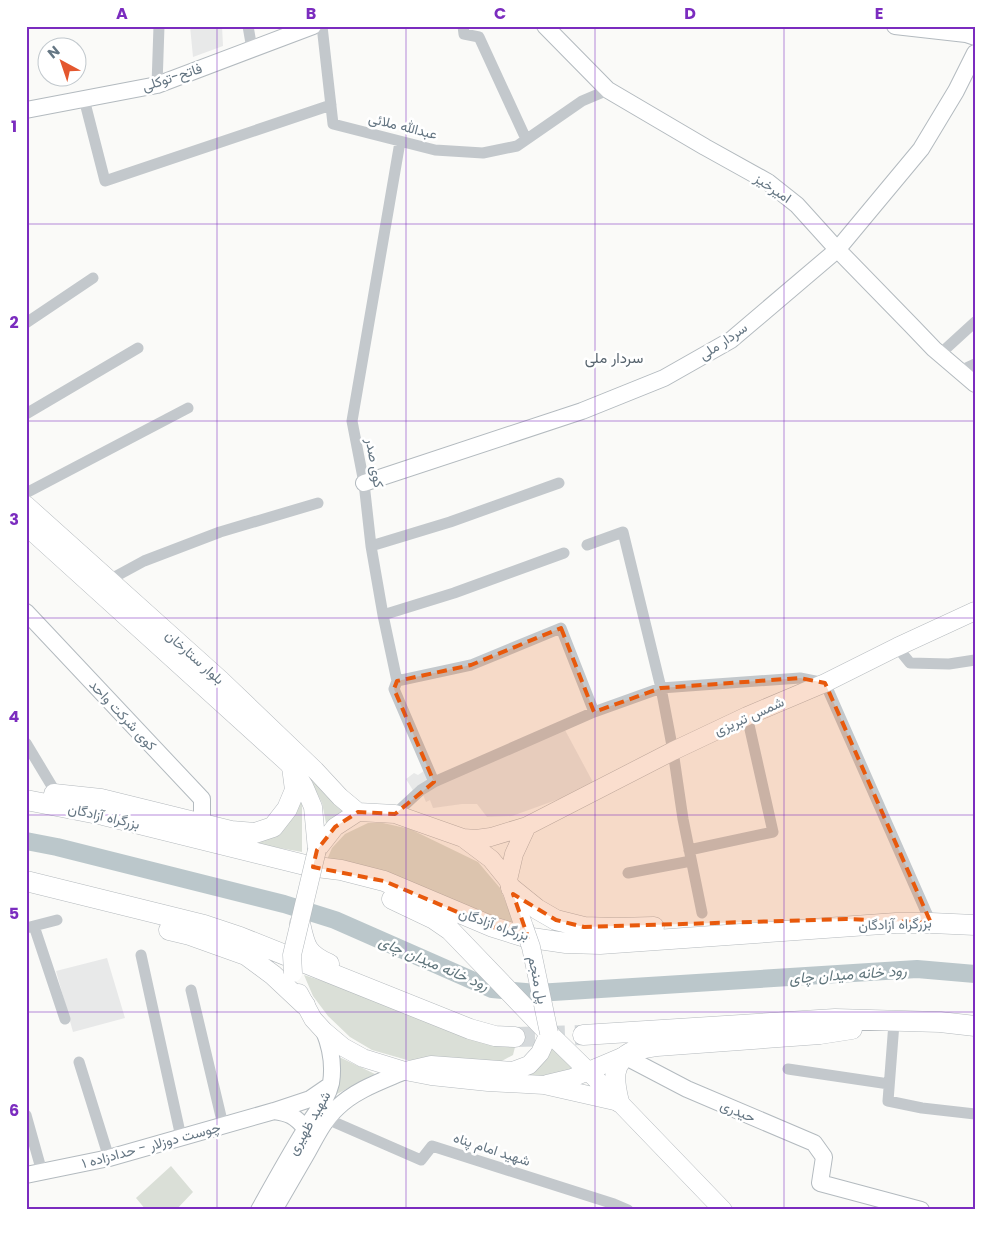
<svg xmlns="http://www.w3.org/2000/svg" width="1001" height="1236" font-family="Poppins,Vazirmatn,sans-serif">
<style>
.built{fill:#e8e9e9}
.green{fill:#dadfd7}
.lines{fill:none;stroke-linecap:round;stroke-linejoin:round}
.river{stroke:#bbc7cb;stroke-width:18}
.highway-tunnel{stroke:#d5d9db;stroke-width:20;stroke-dasharray:20 10;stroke-linecap:butt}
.secondary-casing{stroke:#b3babf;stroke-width:18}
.primary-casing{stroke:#b5babe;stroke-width:19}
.highway-casing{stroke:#b4b9bd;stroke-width:21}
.street{stroke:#c3c8cc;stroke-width:11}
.secondary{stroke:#fff;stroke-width:16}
.primary{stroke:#fff;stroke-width:18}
.highway{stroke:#fff;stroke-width:20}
.primary-bridge-casing{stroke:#b5babe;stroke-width:19;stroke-linecap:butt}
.primary-bridge{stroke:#fff;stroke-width:18}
.marked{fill:#e8590c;fill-opacity:0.2;stroke:#e8590c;stroke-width:4;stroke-dasharray:10 6;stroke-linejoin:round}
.grid{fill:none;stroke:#7b2cbf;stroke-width:1;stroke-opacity:0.55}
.labels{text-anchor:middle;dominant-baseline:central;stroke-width:5;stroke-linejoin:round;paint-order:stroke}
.street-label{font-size:14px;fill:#657683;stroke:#fff}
.neighbourhood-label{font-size:15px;fill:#57646e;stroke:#fff}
.water-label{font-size:15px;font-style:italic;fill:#60757c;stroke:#fff}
.neatline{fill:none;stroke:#7b2cbf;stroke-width:2}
.grid-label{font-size:16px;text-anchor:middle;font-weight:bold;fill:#7b2cbf}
</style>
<rect width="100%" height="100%" fill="#fafaf8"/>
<path class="built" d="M 190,26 L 222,26 L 223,46 L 193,57 Z
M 565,730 L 595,786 L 512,816 L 487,817 L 477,804 L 462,804 L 433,808 L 430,800 L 426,802 L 421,790 Z
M 424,771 L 429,782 L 414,792 L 406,779 L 414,773 L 418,775 Z
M 107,958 L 125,1018 L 73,1032 L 56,971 Z"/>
<path class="green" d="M 288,757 L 322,786 L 344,812 L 327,828 L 322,803 L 315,789 Z
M 302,799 L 302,852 L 245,842 L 292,817 Z
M 368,823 L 383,823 L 410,829 L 478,862 L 500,888 L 517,931 L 326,862 L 332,848 L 345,834 Z
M 304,975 L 344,988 L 480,1042 L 515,1047 L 513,1055 L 500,1062 L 463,1067 L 407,1060 L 372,1050 L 350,1037 L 328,1016 L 313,996 Z
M 552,1046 L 576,1069 L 546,1078 L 513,1076 Z
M 337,1056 L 375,1074 L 335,1095 Z
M 171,1166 L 193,1192 L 176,1210 L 146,1210 L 136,1198 Z"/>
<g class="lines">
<path class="river" d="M 26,841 L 57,847 L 284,904 L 335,920 L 492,989 L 537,993 L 917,969 L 975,974"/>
<path class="highway-tunnel" d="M 515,1037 L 583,1035"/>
<g class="secondary-casing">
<path id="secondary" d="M 545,26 L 608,90 L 705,147 L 768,182 L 797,205 L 835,247 L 911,325 L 934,349 L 975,384
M 895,26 L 966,34 L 975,37
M 26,110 L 157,85 L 313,26
M 364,483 L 582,411 L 664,378 L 731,340 L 837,250 L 921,149 L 956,91 L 975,53
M 26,612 L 202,799 L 202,824
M 624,1056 L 687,1089 L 814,1143 L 824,1157 L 820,1183 L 921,1210
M 305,1128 C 295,1116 289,1113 274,1111 L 310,1099 L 329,1086
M 26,1175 L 109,1158 L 274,1111
M 259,1210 C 274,1183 289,1156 305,1130 C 314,1114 327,1101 331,1083 C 334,1064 331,1048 324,1031
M 274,1210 C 285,1191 296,1172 307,1153 C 316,1137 324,1120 337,1108 C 355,1090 382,1081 405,1071"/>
</g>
<g class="primary-casing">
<path id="primary" d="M 26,505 L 221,680 L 315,770 L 340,797 L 358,812
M 26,526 L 292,767 L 304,786 L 313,807 L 317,850
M 463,838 L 476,839 L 491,837 L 527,826 L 673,751 L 747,716 L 825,683 L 897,647 L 975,611
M 317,850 L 335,827 L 358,812 L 395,814 L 463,838 L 491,859 L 508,880 L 524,927
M 508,880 L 514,854 L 527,826
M 299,993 L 313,1019 L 324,1031 L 343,1047 L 363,1058 L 405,1071 L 431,1065 L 513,1071 L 529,1065 L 540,1053 L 549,1033 L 588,1071 L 619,1102 L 544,1085 L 488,1082 L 431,1076 L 405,1071
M 547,1084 L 572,1078 L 624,1056
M 619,1102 L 723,1210"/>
</g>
<g class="highway-casing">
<path id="highway" d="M 54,794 L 101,799 L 231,831 L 255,833 L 273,827 L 287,809 L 295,790 L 292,767
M 26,800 L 103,815 L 309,866 L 341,870 L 384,881 L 493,927 L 525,937 L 566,943 L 600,944 L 896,923 L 931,923 L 975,925
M 26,881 L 204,925 L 240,937 L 470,1029 L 495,1036 L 515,1037
M 511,888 L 537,909 L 556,920 L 584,927 L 615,928 L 654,927
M 392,899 L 434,919 L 450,930 L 549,1033
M 300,923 C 305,946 306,954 329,964
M 169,930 L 190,935 L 246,955 L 273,975 L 305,1005
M 583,1035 L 835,1019 L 940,1022 L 975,1026
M 619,1102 C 614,1082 610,1061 634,1051 C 641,1048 650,1047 657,1046 L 820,1034 L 852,1029"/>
</g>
<path class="street" d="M 248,26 L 252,49
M 322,26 L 333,124 L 435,150 L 483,153 L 517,146 L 582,101 L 608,90
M 463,26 L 464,34 L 479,37 L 526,139
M 157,85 L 159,26
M 84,99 L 105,181 L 331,105
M 400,142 L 352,421 L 364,483 L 371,546 L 383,615 L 397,681 L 394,689 L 434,782
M 26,323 L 93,278
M 940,354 L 975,322
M 960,371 L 975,364
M 26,414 L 138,348
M 26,493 L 188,408
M 587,545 L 623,532 L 661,688 L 673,751 L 683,819 L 702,913
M 371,546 L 450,522 L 559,483
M 109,580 L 144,561 L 220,532 L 318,503
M 383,615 L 454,593 L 564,553
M 897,647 L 910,663 L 949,664 L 975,660
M 397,681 L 471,665 L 561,628 L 594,712
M 26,743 L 56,793
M 395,814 L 421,790 L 434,782 L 594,712 L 661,688 L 800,678 L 825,683 L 931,923
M 689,850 L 773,832 L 747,716
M 628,873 L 691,861
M 34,926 L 65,1019
M 26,928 L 57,920
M 141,955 L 181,1137
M 191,990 L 223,1125
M 894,1023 L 888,1101 L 922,1108 L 975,1114
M 79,1062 L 109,1158
M 788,1069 L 889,1084
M 26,1115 L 42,1172
M 327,1119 L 421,1160 L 432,1146 L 614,1204 L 628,1210"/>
<use href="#secondary" class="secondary"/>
<use href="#primary" class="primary"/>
<use href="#highway" class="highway"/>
<g class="primary-bridge-casing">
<path id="primary-bridge" d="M 524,927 L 531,947 L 549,1033
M 293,973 L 292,955 L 317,850"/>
</g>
<use href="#primary-bridge" class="primary-bridge"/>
</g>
<path class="marked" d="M 561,628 L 594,712 L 661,688 L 800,678 L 825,683 L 931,923 L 846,919 L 584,927 L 556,920 L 513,894 L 528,937 L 493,927 L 384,881 L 313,867 L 317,850 L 335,827 L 358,812 L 395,814 L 434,782 L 394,689 L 397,681 L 471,665 Z"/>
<path class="grid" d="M 217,26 L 217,1210M 406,26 L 406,1210M 595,26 L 595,1210M 784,26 L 784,1210M 26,224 L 975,224M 26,421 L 975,421M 26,618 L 975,618M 26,815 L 975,815M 26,1012 L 975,1012"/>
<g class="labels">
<g class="street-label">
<text transform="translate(172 77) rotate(-18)">فاتح-توکلی</text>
<text transform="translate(403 126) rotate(14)">عبدالله ملائی</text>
<text transform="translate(773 188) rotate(34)">امیرخیز</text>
<text transform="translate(723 341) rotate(-34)">سردار ملی</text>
<text transform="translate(375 463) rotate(80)">کوی صدر</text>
<text transform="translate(195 657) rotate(42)">بلوار ستارخان</text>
<text transform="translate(123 715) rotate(47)">کوی شرکت واحد</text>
<text transform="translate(749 716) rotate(-24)">شمس تبریزی</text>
<text transform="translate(104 816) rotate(13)">بزرگراه آزادگان</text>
<text transform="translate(494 924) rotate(19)">بزرگراه آزادگان</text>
<text transform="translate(895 924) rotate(-2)">بزرگراه آزادگان</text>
<text transform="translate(538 980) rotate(78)">پل منجم</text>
<text transform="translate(738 1111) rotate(23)">حیدری</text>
<text transform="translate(309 1123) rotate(-60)">شهید ظهیری</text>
<text transform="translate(151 1145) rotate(-15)">چوست دوزلار - حدادزاده ۱</text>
<text transform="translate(492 1149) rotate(18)">شهید امام پناه</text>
</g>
<g class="neighbourhood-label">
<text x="614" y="357">سردار ملی</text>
</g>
<g class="water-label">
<text transform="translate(434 963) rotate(23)">رود خانه میدان چای</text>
<text transform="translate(848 974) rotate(-4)">رود خانه میدان چای</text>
</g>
</g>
<rect width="1001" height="1236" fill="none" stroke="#ffffff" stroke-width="55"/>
<g transform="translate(62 62) rotate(320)"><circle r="24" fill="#ffffff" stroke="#c1c8cd"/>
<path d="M0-4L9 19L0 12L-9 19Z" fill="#e4572e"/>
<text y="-8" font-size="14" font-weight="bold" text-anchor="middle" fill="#657683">N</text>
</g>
<rect x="28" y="28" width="946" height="1180" class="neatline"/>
<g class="grid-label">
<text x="122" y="19">A</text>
<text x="311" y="19">B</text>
<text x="500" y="19">C</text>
<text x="690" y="19">D</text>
<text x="879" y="19">E</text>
<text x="14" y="132">1</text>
<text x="14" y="328">2</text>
<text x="14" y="525">3</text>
<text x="14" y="722">4</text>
<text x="14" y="919">5</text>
<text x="14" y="1116">6</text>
</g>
</svg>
